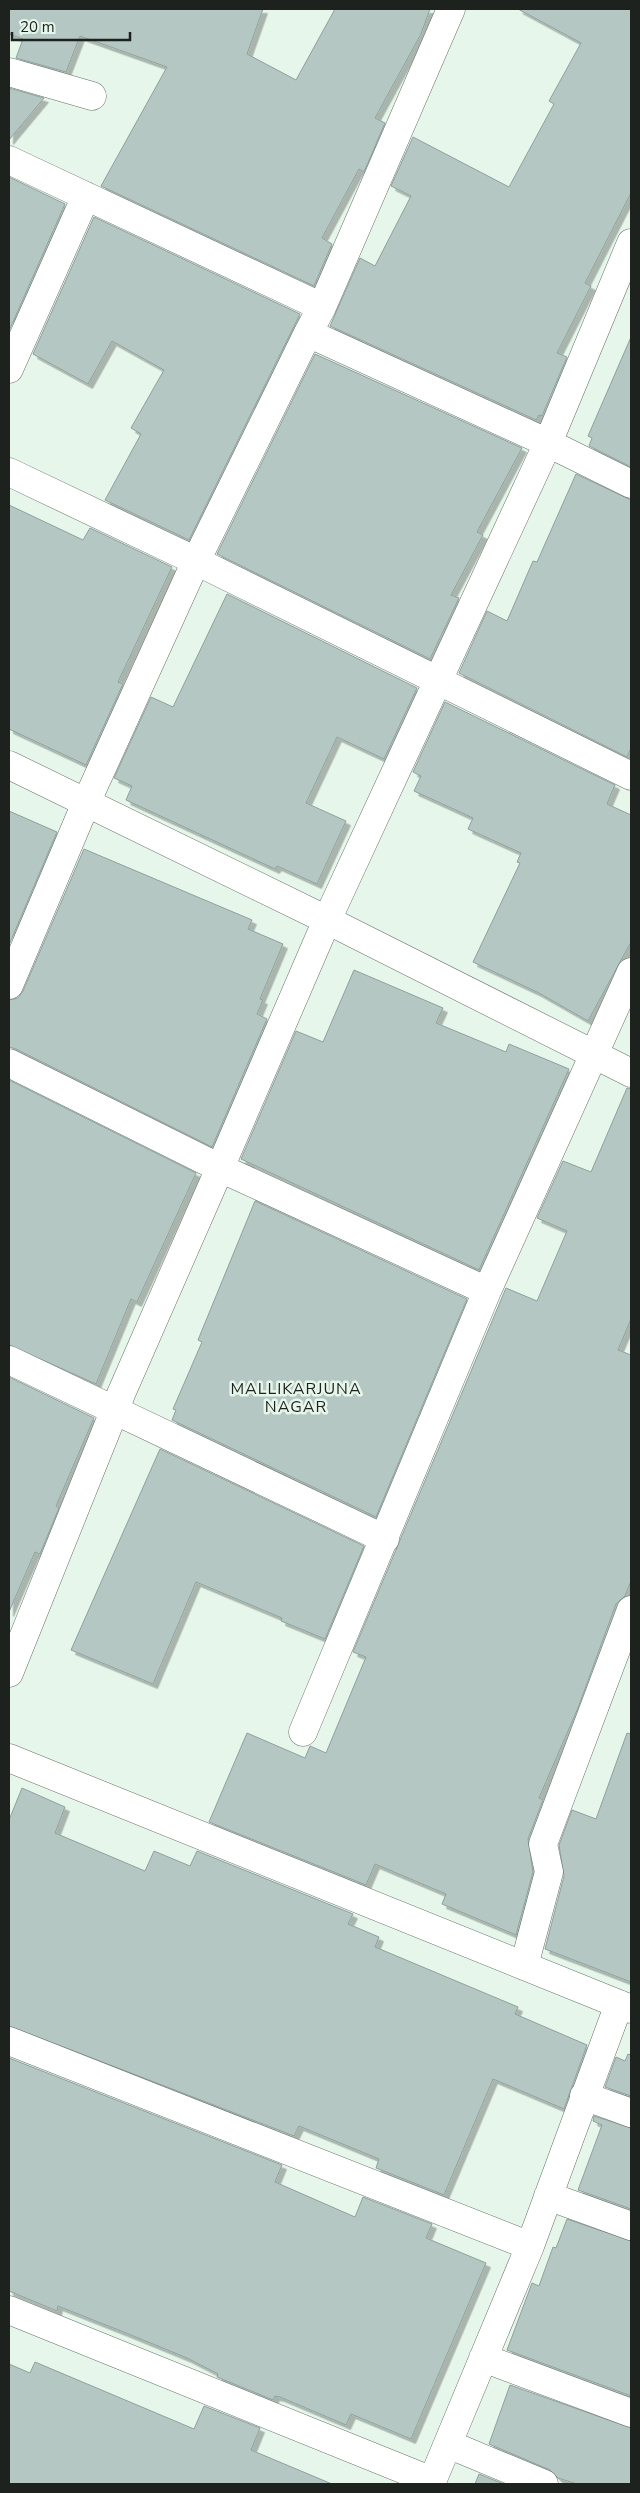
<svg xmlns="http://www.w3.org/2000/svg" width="640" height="2493" font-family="'Nunito Sans',sans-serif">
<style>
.building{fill:#b4c7c3;stroke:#8ea09d;filter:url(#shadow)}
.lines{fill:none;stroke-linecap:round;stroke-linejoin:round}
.minor-casing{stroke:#667269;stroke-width:29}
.minor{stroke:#fff;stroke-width:28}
.labels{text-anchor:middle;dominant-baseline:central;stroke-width:5;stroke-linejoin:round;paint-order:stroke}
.neighbourhood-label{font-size:16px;letter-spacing:1px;fill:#1d221f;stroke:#e7f6eb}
</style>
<defs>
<filter id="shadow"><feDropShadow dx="4.5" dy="4.5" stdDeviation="0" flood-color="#0004"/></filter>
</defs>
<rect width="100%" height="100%" fill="#e7f6eb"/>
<path class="building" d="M 9,9 L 263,9 L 247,54 L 296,80 L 335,9 L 430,9 L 421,34 L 375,118 L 385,123 L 364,172 L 359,169 L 322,238 L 332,244 L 314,286 L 101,186 L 167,67 L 80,36 L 66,72 L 16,58 L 23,39 L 9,34 Z
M 518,9 L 631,9 L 631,193 L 585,283 L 591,286 L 557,353 L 567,357 L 542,416 L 539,415 L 536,420 L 330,326 L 360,258 L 375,266 L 411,196 L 391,186 L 413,137 L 509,187 L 554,104 L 549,101 L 581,43 Z
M 9,88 L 44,98 L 9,140 Z
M 9,177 L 65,204 L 9,331 Z
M 94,217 L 300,314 L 189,540 L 105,500 L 141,434 L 131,428 L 164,370 L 112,341 L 88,384 L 33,354 Z
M 631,337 L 631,467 L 589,446 L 592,438 L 588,436 Z
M 315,354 L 522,448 L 477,532 L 483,535 L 451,595 L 459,598 L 430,659 L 217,554 Z
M 576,474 L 631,500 L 631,748 L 627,757 L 459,673 L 487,611 L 507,621 L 533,561 L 537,562 Z
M 9,505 L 83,540 L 90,528 L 172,567 L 118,682 L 123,684 L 86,765 L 9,729 Z
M 227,594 L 417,688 L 384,759 L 337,737 L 306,803 L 346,821 L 317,884 L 277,866 L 275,869 L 126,800 L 132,786 L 114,778 L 151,697 L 173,707 Z
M 445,702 L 615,785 L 607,804 L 631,815 L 631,942 L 588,1021 L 537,992 L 473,962 L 520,863 L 517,862 L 521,853 L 468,829 L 473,818 L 414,791 L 421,776 L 413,772 Z
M 9,811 L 57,832 L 9,945 Z
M 84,849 L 252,920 L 248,929 L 283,944 L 260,999 L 263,1000 L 257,1014 L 267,1019 L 212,1147 L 16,1049 L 9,1047 L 9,1000 L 18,998 L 23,991 Z
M 354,970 L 443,1008 L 436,1023 L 506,1052 L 509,1044 L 569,1069 L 479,1270 L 241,1159 L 296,1031 L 323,1042 Z
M 9,1080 L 196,1173 L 137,1302 L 131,1299 L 96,1384 L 9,1345 Z
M 627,1088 L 631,1089 L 631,1319 L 618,1350 L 631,1355 L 631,1581 L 625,1596 L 616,1604 L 578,1708 L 539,1798 L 543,1800 L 528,1839 L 533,1872 L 516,1935 L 442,1904 L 446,1894 L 375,1864 L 366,1885 L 209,1822 L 247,1733 L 305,1758 L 310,1746 L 326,1753 L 366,1657 L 353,1652 L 506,1288 L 537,1301 L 567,1231 L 537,1218 L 563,1161 L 591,1172 Z
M 255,1201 L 467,1299 L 376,1517 L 172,1420 L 176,1410 L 173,1409 L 202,1342 L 198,1340 Z
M 9,1377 L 94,1418 L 56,1506 L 59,1508 L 40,1554 L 35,1552 L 9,1612 Z
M 160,1449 L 364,1546 L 325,1639 L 281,1621 L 282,1618 L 196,1582 L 153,1684 L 71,1650 Z
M 627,1733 L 631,1734 L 631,1982 L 545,1949 L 564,1876 L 559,1845 L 572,1810 L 596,1819 Z
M 22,1788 L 65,1807 L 55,1833 L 145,1871 L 154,1851 L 190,1866 L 197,1851 L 353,1914 L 348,1924 L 379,1937 L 375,1947 L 518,2007 L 515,2014 L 587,2045 L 564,2109 L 493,2079 L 444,2195 L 376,2168 L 379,2159 L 299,2126 L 294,2136 L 9,2026 L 9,1820 Z
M 628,2054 L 631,2055 L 631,2096 L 605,2087 L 616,2057 L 625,2061 Z
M 9,2058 L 282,2165 L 275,2182 L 355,2217 L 363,2197 L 432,2224 L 426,2238 L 486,2263 L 411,2439 L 351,2414 L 346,2425 L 280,2397 L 275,2396 L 273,2400 L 217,2377 L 218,2374 L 187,2358 L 131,2335 L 58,2306 L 57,2311 L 9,2291 Z
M 594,2116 L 631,2128 L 631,2209 L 578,2190 L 602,2125 L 593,2121 Z
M 567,2219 L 631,2241 L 631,2396 L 507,2350 L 532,2283 L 539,2286 L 553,2247 L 556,2248 Z
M 35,2362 L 194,2429 L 204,2406 L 260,2428 L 251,2450 L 332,2484 L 9,2484 L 9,2364 L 30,2373 Z
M 510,2385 L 631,2428 L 631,2484 L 577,2484 L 558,2478 L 550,2470 L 489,2444 Z
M 479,2474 L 504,2484 L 475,2484 Z"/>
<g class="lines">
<g class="minor-casing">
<path id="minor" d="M 9,72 L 92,96
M 9,160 L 322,307
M 308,333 L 322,307 L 451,9
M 9,369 L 86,196
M 9,472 L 196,561 L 631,776
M 9,765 L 327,920 L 631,1073
M 9,985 L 86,803 L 196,561 L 308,333 L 548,443 L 631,484
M 9,1063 L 220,1168 L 487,1291
M 9,1360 L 385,1539
M 9,1673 L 121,1394 L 220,1168 L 327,920 L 548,443 L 631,243
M 303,1732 L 487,1291 L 631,972
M 9,1758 L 631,2009
M 524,1966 L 549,1872 L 543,1844 L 631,1610
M 9,2041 L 530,2246
M 584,2096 L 631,2113
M 548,2196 L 631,2226
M 9,2310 L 432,2481
M 483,2358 L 631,2413
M 448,2444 L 544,2484
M 431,2484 L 530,2246 L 619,2004"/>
</g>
<use href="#minor" class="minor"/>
</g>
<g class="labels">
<g class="neighbourhood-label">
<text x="296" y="1389">MALLIKARJUNA<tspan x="296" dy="18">NAGAR</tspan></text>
</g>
</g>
<rect width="640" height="2493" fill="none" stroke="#1d221f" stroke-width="20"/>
<path d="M12 32v8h118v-8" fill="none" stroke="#1d221f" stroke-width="2.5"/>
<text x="20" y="32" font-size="15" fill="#1d221f" stroke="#e7f6eb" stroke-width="4" paint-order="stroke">20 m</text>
</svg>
